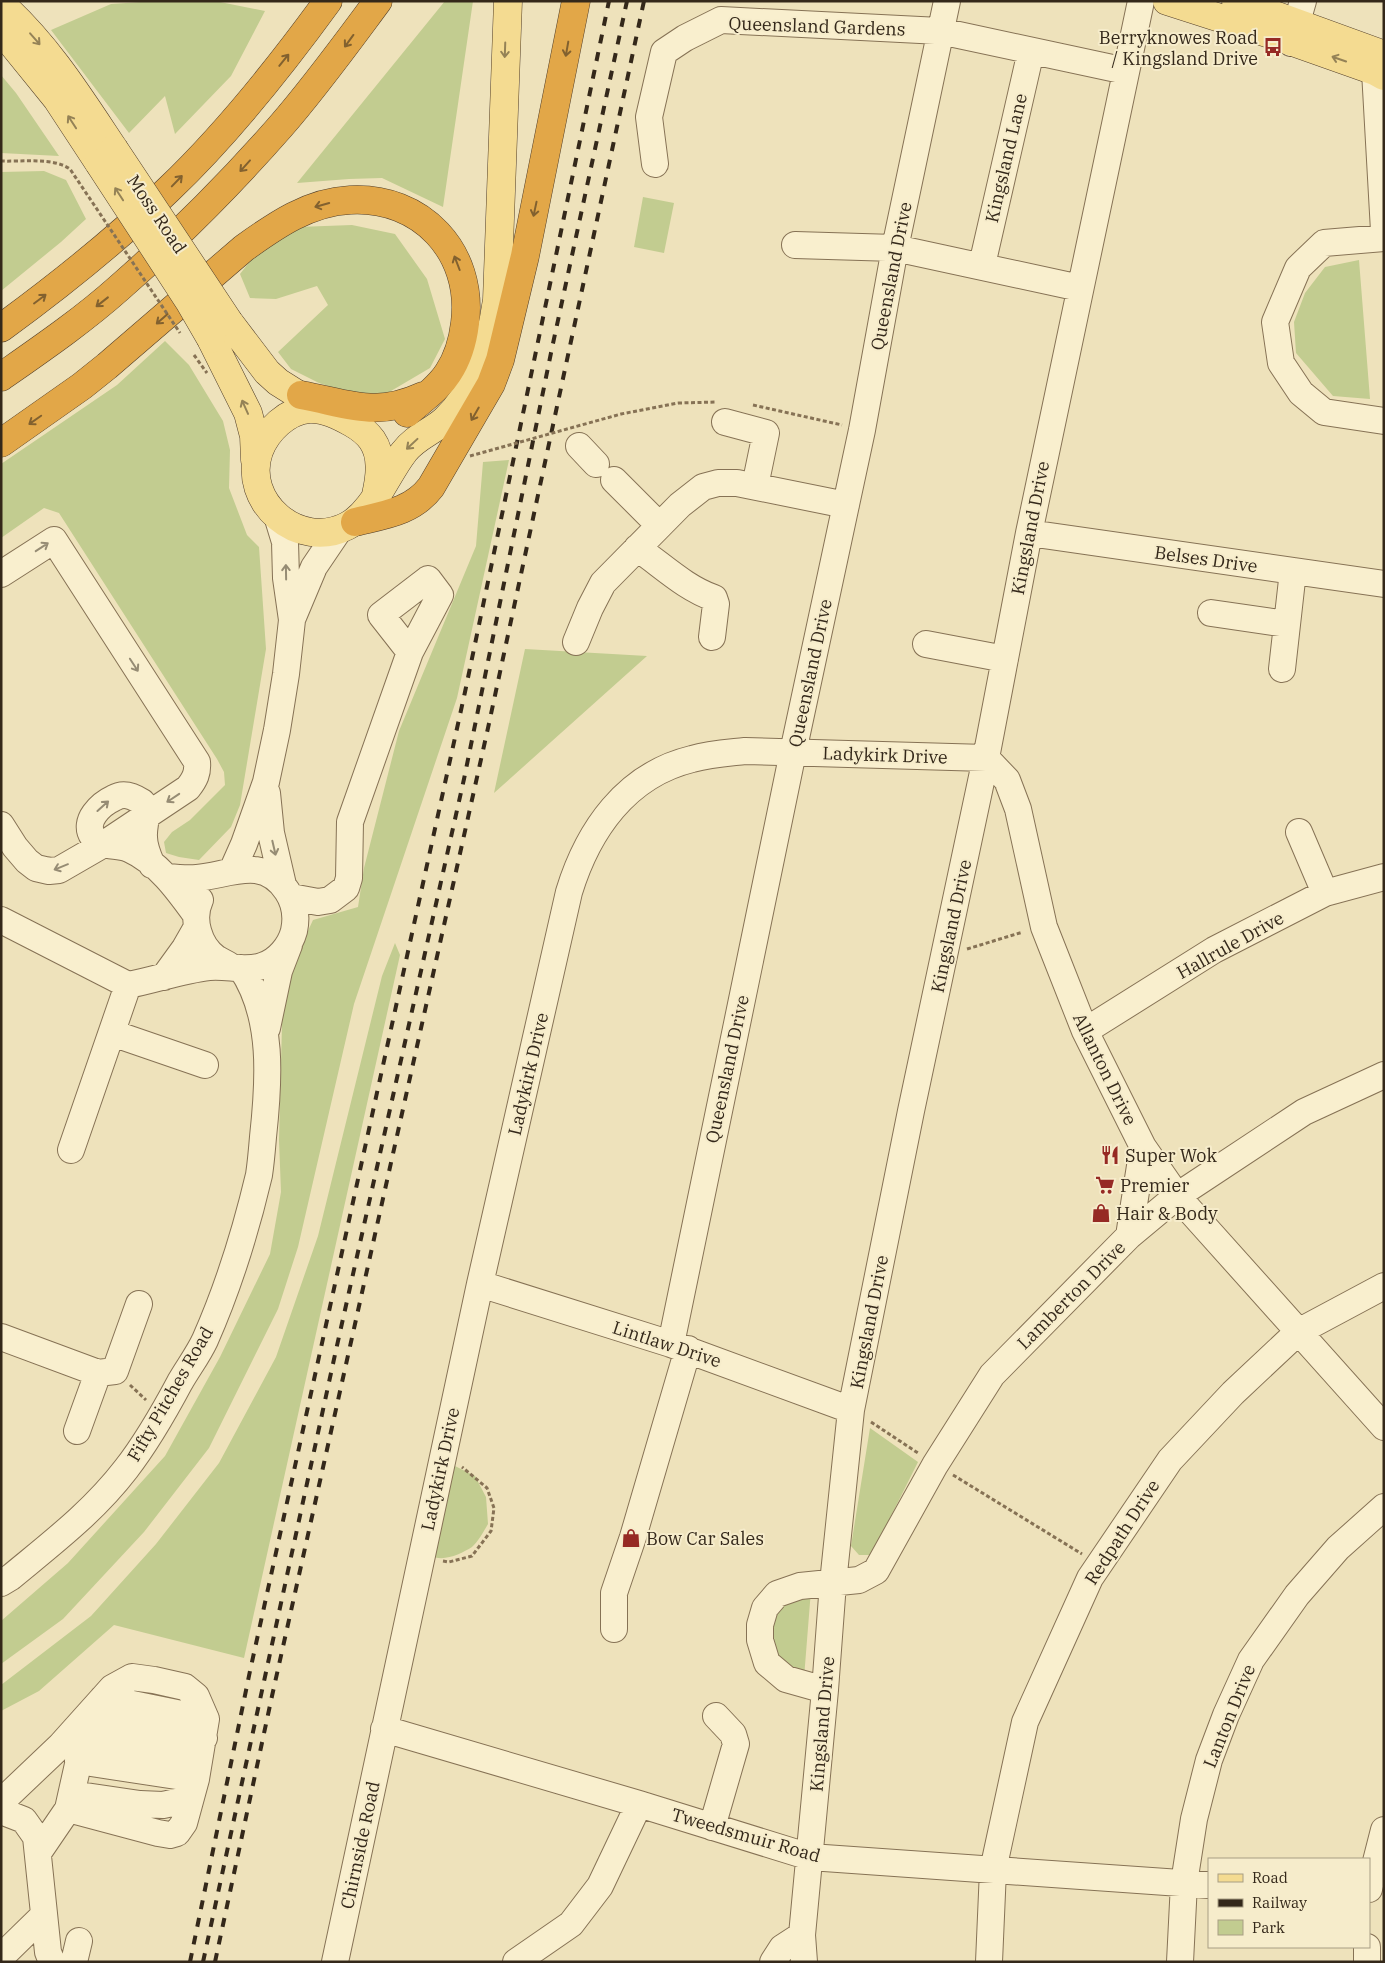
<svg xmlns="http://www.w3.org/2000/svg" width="1385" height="1963" font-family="'IBM Plex Serif',serif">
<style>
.green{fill:#c2cc90}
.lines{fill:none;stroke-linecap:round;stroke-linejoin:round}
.minor-casing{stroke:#867255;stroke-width:28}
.major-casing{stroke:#533f2a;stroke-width:29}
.highway-casing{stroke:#533f2a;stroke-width:29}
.path{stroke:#867255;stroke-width:3;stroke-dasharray:4 2.5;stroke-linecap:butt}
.minor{stroke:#f9efce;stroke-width:26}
.major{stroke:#f4db91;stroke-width:28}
.highway{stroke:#e2a748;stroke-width:28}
.rail{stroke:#34281a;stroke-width:4;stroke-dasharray:9 9;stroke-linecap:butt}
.major-bridge-casing{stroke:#533f2a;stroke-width:29;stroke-linecap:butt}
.path-bridge{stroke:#867255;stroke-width:3;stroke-dasharray:4 2.5;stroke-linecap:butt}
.major-bridge{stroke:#f4db91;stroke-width:28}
.oneway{stroke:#948256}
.oneway2{stroke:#82612f}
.oneway3{stroke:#968c74}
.labels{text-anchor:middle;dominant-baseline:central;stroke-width:4;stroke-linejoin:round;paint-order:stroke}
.street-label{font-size:18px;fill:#34281a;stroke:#f6eccb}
.poi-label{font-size:18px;fill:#34281a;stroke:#f6eccb;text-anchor:start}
</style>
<rect width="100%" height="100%" fill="#eee2bb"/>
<path class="green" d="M 156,1 L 215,1 L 265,11 L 231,76 L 175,134 L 165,96 L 129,133 L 51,30 L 111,4 Z
M 445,1 L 473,1 L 443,207 L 382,178 L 349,179 L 297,183 Z
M 1,75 L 16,93 L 59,156 L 1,153 Z
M 44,171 L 66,180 L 86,219 L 61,242 L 1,291 L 1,172 Z
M 643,197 L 674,203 L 664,253 L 634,247 Z
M 352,225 L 395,234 L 427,279 L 445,339 L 430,368 L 374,401 L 319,383 L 291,369 L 278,352 L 328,305 L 317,286 L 276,299 L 250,298 L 240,274 L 257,252 L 298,227 Z
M 1359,260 L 1370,399 L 1333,396 L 1296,353 L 1294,322 L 1305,293 L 1325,267 Z
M 165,341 L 189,365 L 223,421 L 230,450 L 229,488 L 247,535 L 259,547 L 266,649 L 240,805 L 231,827 L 199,860 L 179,857 L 166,853 L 164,842 L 172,832 L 190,820 L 225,785 L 224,772 L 217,759 L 59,513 L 44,508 L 1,538 L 1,464 L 117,385 Z
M 509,460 L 457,698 L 354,1004 L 298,1247 L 278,1309 L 209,1448 L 144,1532 L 63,1619 L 1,1664 L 1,1621 L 68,1563 L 165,1456 L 220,1357 L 270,1254 L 281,1192 L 279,1140 L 283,985 L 313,920 L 358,907 L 364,868 L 399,731 L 476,546 L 483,462 Z
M 525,649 L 647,656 L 494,793 Z
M 395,943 L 400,955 L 244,1658 L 114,1625 L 39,1691 L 1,1711 L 1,1685 L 91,1616 L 156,1544 L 219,1463 L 276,1357 L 318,1236 L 382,976 Z
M 870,1428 L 918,1462 L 874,1550 L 870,1555 L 859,1555 L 851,1546 Z
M 449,1463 L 475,1476 L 486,1497 L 488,1524 C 484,1531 478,1542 472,1547 C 461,1554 442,1563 430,1555 Z
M 811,1590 L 804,1678 L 770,1661 L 766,1617 L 776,1601 Z"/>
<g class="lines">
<g class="minor-casing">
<path id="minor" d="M 1291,43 L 1303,1
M 1384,63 L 1375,71 L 1384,231
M 655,164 L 649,117 L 664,52 L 685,38 L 721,20 L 940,31 L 1126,71
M 1384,238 L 1324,243 L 1298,268 L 1275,322 L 1281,363 L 1301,393 L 1324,412 L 1384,421
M 795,245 L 895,248 L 1080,288
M 982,265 L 1031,51
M 725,422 L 766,433 L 755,486
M 579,446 L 596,464
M 614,480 L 659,525
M 1029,533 L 1384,584
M 637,548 C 662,565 685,588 714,598 L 716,604 L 712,637
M 1,574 L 54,540 L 197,762 C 198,773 195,779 188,788 L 104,844 L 59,870 L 49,871 L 36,868 L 27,861 L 15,847 L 1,825
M 1211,613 L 1287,624
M 293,617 L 314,567 L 339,530
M 576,642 L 590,608 L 603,583 L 680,505 L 703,487 L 718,483 L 737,483 L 846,505
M 926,644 L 1005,659
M 1282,669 L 1293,571
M 267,793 L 271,833 L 283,885
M 1299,832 L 1325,893
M 152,865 C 148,856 144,847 144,837 C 143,825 150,813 142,802 C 133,796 124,792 114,798 C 101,804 82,821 93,837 C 101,848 117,844 129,849 C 158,862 178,890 196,915
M 232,871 L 244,844 L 266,782 L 277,730 L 286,674 L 292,620 L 286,578 L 285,542 L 278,519
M 291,897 L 318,902 L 330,900 L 346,888 L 349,878 L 350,822 L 410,652 L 440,595 L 428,579 L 381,615 L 410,652
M 200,900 C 191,919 199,946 216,958 C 220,961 226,963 230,966
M 1,920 L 128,985
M 164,977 L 185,948 L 197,927
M 267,1028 L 279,971 L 289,945
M 1085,1031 L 1214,950 L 1325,893 L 1384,877
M 112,1033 L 205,1065
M 71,1150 L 128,985 C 155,980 182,970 209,967 C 227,965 245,972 262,966 C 278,961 290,946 294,931 C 297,917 295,903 287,891 C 263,855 230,875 197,878 C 188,879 177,878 167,877
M 1129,1236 L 1143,1147
M 480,1284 L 671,1344 L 851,1410
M 1,1337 L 98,1373 L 115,1371 L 139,1304
M 671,1344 L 793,752 L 862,430 L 895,248 L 947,1
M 77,1431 L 98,1373
M 1,1583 L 11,1577 C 52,1543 93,1512 126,1469 C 147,1442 164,1412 180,1382 C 188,1368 198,1355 205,1340 C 228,1288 246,1230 259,1175 C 261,1162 262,1149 263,1137 C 269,1082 274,1016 241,968
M 614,1629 L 614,1593 L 633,1537 L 688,1349
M 825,1690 L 786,1679 L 767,1663 L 760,1640 L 760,1625 L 765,1608 L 777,1594 L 800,1586 L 859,1580 L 876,1571 L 935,1465 L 992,1375 L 1129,1236 L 1177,1196 L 1304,1112 L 1384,1075
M 103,1698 L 206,1719
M 384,1729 L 639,1804 L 810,1857 L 1209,1885
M 84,1737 L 199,1760
M 78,1761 L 196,1779
M 72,1794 L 140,1804 L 163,1805 L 190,1799
M 1,1802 L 60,1746 L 112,1688 L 132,1677 L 154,1680 L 185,1687 L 196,1696 L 206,1719 L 196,1779 L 184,1823 L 177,1833 L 170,1835 L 158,1833 L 68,1809
M 1,1811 L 24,1820 L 36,1837 L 48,1952 L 52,1962
M 712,1827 L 736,1744 L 733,1734 L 716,1716
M 38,1853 L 68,1809 L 89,1715 L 204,1738
M 1369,1889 L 1384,1830
M 1367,1947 L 1367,1962
M 1,1957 L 44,1915
M 74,1962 L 79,1941
M 335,1962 L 480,1284 L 569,892 C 588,830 626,775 692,759 C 710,754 727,753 745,751 L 986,758 L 1007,780 L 1018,809 L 1044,927 L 1085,1031 L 1143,1147 L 1177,1196 L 1384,1427
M 516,1962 L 571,1924 L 600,1886 L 639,1804
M 773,1962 L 782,1948 L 802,1935
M 804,1962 L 802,1935 L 825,1690 L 833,1583 L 851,1410 L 911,1111 L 986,758 L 1029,533 L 1141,1
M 989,1962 L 993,1870 L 1025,1722 L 1090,1578 L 1170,1460 L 1233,1393 L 1298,1332 L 1384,1286
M 1180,1962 L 1184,1883 L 1194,1819 L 1209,1760 L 1226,1715 L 1251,1660 L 1297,1595 L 1338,1548 L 1384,1507"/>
</g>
<g class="major-casing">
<path id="major" d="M 1167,1 L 1276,36 L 1375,71 L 1384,76
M 1236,1 L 1382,54
M 1,4 C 47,45 80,98 114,149
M 1,30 L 57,99 L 99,163
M 229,322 L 267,372 L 278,382 L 321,409
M 211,339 L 248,413 L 254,436 L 255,460
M 376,495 C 380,477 383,456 372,440 C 367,433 359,427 352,423 C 340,416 323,408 309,409 C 287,411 267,430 259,451 C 241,502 299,551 347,526 C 373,513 386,475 404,452 C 415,437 432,432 445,420 C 478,389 491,343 497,300 L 508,1"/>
</g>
<g class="highway-casing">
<path id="highway" d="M 1,328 C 60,285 116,240 168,190 C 228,133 280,67 328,1
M 1,377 C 41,349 82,321 119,288 C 176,238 230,184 280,127 C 315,87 346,44 378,1
M 301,395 C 350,404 375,418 423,396
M 1,443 L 82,386 L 107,366 L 244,248 C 276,225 309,202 350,200 C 421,196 474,252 465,323 C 463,340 458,358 448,373 C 438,389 421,400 407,413
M 355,522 C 384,515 412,512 431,487 L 491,384 L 500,360 L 525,256 L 576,1"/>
</g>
<path class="path" d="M 678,403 L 717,402
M 753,405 L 842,425
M 967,949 L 1023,932
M 130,1385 L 146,1400
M 871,1422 L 918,1453
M 953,1475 L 1082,1554
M 443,1561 L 449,1562 L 472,1556 L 491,1531 L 494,1508 L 487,1488 L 462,1467"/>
<use href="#minor" class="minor"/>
<use href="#major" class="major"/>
<use href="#highway" class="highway"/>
<path class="rail" d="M 190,1962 L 250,1671 L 465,692 L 609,1
M 203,1962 L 336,1350 L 464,779 L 552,348 L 627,1
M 215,1962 L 272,1696 L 488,728 L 644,1"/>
<g class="major-bridge-casing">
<path id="major-bridge" d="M 114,149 L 229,322
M 99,163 L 189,301 L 211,339"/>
</g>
<path class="path-bridge" d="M 1,161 C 22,162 53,157 70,169 L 180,333
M 194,355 L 207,373
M 470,456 L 621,414 L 678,403"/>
<use href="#major-bridge" class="major-bridge"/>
</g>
<defs><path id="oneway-shaft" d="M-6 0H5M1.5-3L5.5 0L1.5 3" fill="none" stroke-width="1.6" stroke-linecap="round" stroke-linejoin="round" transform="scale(1.25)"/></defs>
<g class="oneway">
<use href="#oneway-shaft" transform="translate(35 39) rotate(49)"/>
<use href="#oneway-shaft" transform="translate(505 50) rotate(92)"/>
<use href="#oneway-shaft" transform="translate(1339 59) rotate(-161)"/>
<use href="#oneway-shaft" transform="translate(72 122) rotate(-123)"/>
<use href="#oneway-shaft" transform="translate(119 194) rotate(-123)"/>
<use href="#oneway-shaft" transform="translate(245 407) rotate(-114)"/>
<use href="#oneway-shaft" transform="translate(412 444) rotate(137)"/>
</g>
<g class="oneway2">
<use href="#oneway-shaft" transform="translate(349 41) rotate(126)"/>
<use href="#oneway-shaft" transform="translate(567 49) rotate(100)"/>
<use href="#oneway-shaft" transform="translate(284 60) rotate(-51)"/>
<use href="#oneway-shaft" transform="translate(245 166) rotate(132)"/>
<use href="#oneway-shaft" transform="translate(177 181) rotate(-46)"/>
<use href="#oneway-shaft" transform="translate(322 205) rotate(164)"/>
<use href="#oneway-shaft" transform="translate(535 209) rotate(102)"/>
<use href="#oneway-shaft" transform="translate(457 263) rotate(-111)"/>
<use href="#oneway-shaft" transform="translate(40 299) rotate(-37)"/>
<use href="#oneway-shaft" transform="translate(102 302) rotate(142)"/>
<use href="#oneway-shaft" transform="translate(162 319) rotate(139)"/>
<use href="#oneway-shaft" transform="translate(475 414) rotate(120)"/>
<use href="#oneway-shaft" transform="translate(35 420) rotate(145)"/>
</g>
<g class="oneway3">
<use href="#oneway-shaft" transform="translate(42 547) rotate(-33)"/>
<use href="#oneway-shaft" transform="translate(286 572) rotate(-91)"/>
<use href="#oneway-shaft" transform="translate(134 665) rotate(57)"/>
<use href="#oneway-shaft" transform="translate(173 798) rotate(146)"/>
<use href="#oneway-shaft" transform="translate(103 806) rotate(-42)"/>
<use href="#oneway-shaft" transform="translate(274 848) rotate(77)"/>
<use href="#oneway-shaft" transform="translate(61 867) rotate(158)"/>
</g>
<defs>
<g id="bus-bare" transform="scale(1.5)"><path d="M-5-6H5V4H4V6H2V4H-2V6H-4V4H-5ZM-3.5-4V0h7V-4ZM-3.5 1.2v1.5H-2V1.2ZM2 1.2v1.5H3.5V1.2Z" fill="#962a24" stroke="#f6eccb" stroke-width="2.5" paint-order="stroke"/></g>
<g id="restaurant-bare" transform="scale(1.5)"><path d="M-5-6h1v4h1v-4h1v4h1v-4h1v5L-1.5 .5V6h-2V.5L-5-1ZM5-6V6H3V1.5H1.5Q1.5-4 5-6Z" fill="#962a24" stroke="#f6eccb" stroke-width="2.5" paint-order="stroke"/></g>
<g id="supermarket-bare" transform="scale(1.5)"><path d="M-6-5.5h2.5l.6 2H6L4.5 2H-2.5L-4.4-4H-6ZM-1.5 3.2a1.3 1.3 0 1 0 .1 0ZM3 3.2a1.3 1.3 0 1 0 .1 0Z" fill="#962a24" stroke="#f6eccb" stroke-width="2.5" paint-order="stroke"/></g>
<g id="shop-bare" transform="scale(1.5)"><path d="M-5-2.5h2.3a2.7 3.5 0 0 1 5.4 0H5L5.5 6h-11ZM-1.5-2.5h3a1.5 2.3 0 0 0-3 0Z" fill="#962a24" stroke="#f6eccb" stroke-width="2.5" paint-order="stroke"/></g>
</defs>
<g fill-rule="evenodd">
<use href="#bus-bare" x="1273" y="47"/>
<use href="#restaurant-bare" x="1110" y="1155"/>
<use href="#supermarket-bare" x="1105" y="1185"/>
<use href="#shop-bare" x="1101" y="1213"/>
<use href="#shop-bare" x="631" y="1538"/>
</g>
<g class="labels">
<g class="street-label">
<text transform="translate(817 26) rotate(2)">Queensland Gardens</text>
<text transform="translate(1006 158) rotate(-77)">Kingsland Lane</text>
<text transform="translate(157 214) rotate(56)">Moss Road</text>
<text transform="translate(891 276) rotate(-79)">Queensland Drive</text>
<text transform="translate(1030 528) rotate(-79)">Kingsland Drive</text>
<text transform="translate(1206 559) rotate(8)">Belses Drive</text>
<text transform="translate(810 673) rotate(-78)">Queensland Drive</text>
<text transform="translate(885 755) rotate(2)">Ladykirk Drive</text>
<text transform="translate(951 926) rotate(-78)">Kingsland Drive</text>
<text transform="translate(1230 945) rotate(-29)">Hallrule Drive</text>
<text transform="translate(727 1069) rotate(-78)">Queensland Drive</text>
<text transform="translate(1105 1069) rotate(64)">Allanton Drive</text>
<text transform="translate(528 1074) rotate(-77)">Ladykirk Drive</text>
<text transform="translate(1071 1295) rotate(-45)">Lamberton Drive</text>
<text transform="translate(869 1322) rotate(-79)">Kingsland Drive</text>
<text transform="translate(667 1344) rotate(18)">Lintlaw Drive</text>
<text transform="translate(170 1394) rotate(-60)">Fifty Pitches Road</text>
<text transform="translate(440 1469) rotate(-78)">Ladykirk Drive</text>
<text transform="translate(1122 1532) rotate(-57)">Redpath Drive</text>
<text transform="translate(1229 1716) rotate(-68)">Lanton Drive</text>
<text transform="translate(822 1724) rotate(-85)">Kingsland Drive</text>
<text transform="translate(746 1835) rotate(16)">Tweedsmuir Road</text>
<text transform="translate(360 1845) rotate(-78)">Chirnside Road</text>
</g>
<g class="poi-label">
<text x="1258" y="37" text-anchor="end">Berryknowes Road<tspan x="1258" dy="21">/ Kingsland Drive</tspan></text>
<text x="1125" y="1155">Super Wok</text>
<text x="1120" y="1185">Premier</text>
<text x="1116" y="1213">Hair &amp; Body</text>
<text x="646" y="1538">Bow Car Sales</text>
</g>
</g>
<rect width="1385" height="1963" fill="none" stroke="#34281a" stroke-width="5"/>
<rect x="1208" y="1858" width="162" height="90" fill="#f6eccb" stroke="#a89e84"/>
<rect x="1218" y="1874" width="25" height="8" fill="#f4db91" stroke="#a89e84"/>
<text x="1252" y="1883" font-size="15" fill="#34281a">Road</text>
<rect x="1218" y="1899" width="25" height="8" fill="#34281a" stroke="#a89e84"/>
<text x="1252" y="1908" font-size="15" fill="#34281a">Railway</text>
<rect x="1218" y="1920" width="25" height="15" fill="#c2cc90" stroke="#a89e84"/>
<text x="1252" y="1933" font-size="15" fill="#34281a">Park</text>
</svg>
